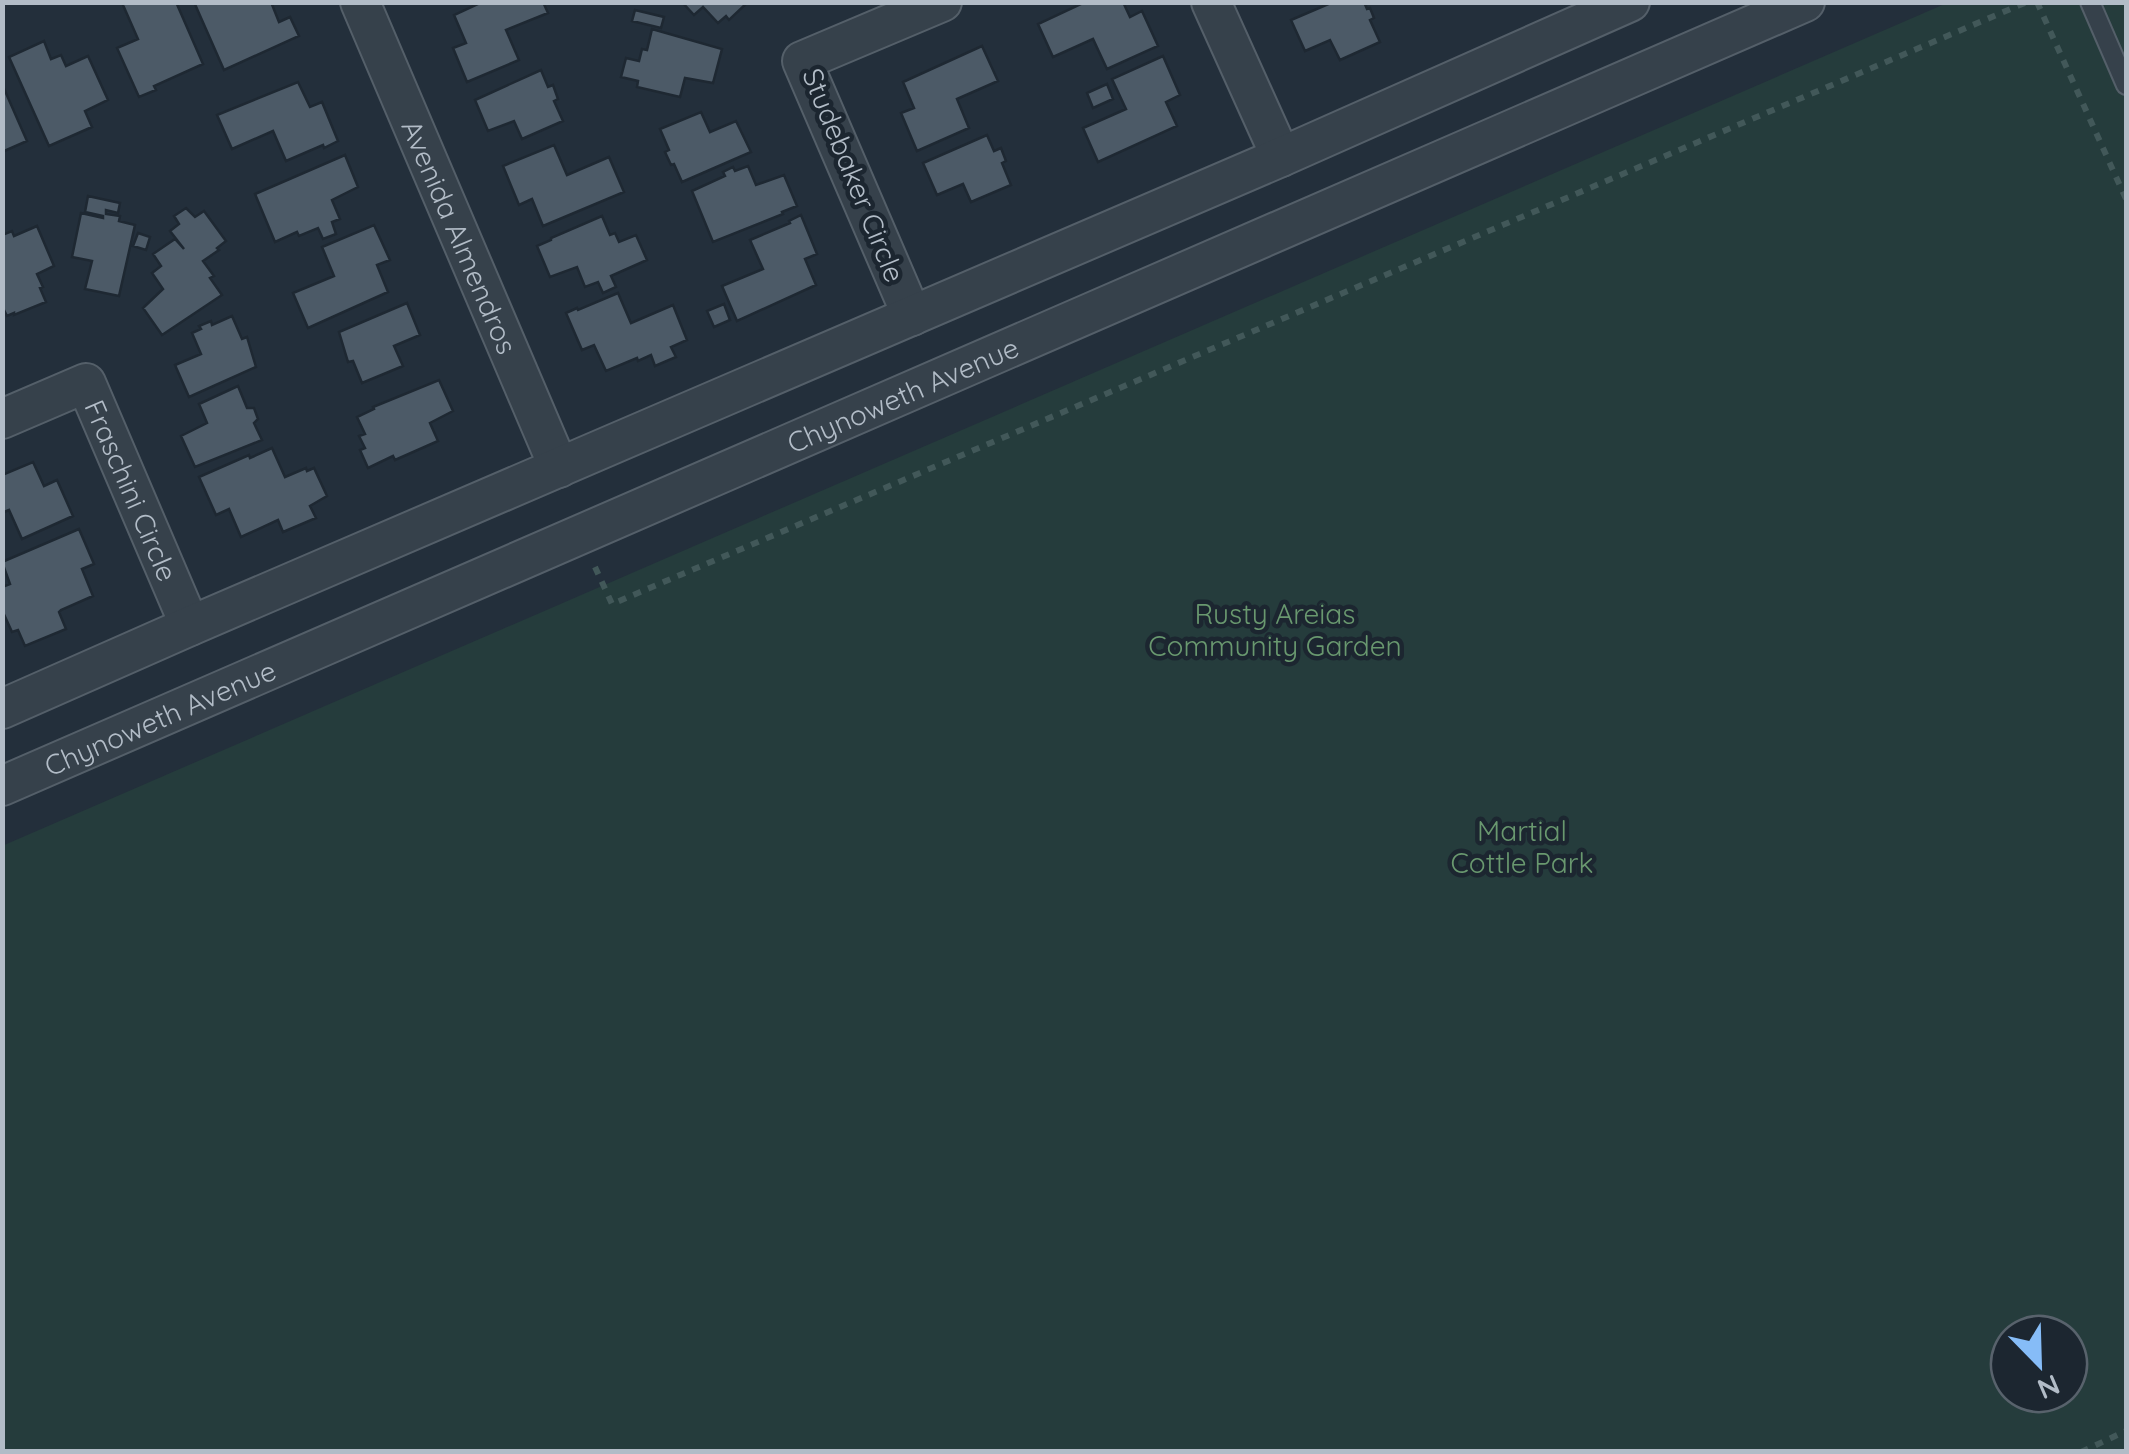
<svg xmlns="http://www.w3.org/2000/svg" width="2129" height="1454" font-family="Quicksand,sans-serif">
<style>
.green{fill:#253c3c;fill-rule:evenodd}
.building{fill:#4c5a67;stroke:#1e2832;stroke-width:2.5}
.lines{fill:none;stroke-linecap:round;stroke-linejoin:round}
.service-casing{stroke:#545f69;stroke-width:22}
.minor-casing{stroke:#545f69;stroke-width:42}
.path{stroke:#425859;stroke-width:6;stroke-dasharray:8 8;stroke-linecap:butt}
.service{stroke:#36414b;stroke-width:18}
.minor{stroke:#36414b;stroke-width:38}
.labels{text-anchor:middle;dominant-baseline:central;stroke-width:9;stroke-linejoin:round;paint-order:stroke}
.street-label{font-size:28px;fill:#b2bcc7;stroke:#1c2630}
.park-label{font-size:28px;fill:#69986f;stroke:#1c2630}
</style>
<rect width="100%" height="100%" fill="#232f3b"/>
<path class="green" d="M 1947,3 L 2126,3 L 2126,1451 L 3,1451 L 2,846 ZM 2009,1334 L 2069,1334 L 2069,1394 L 2009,1394 Z"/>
<path class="building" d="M 128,2 L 176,2 L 203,64 L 154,86 L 156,90 L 139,97 L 117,48 L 138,39 L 123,5 Z
M 194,2 L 271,2 L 279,22 L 290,17 L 299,36 L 224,70 Z
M 482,2 L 543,2 L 548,13 L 506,30 L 519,60 L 467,82 L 453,48 L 466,43 L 454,15 Z
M 682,2 L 748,2 L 729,20 L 726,16 L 718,23 L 703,7 L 694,15 Z
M 1085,2 L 1123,2 L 1130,17 L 1142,11 L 1158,46 L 1107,69 L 1093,39 L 1053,57 L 1038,24 Z
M 1333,2 L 1364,2 L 1367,9 L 1370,8 L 1374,18 L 1370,20 L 1380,42 L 1340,60 L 1330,40 L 1305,51 L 1291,20 Z
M 635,10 L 664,17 L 661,28 L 632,21 Z
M 652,29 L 722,49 L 713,83 L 685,78 L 680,97 L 637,87 L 638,81 L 621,77 L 626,58 L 639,61 L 642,49 L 647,50 Z
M 44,41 L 51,59 L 61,55 L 66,66 L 88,56 L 108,100 L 85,111 L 92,127 L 49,146 L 9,57 Z
M 982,46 L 998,81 L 957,99 L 969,128 L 917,151 L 901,113 L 914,108 L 903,82 Z
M 1163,56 L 1180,95 L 1166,102 L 1177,126 L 1098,162 L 1083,128 L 1126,109 L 1112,79 Z
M 541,70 L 548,87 L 553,85 L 558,99 L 554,101 L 563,121 L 522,139 L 514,121 L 488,131 L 475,100 Z
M 298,82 L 310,107 L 322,102 L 338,141 L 324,148 L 323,145 L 286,161 L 273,131 L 232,149 L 217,115 Z
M 2,84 L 27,141 L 2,152 Z
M 1107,84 L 1113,99 L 1093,108 L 1087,93 Z
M 701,112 L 710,132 L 736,121 L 751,152 L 682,182 L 674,164 L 671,165 L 665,152 L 669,150 L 660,129 Z
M 987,135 L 994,151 L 1001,148 L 1006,161 L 1002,163 L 1011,185 L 971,202 L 963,184 L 937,195 L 923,163 Z
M 554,145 L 567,175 L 609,157 L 624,192 L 543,226 L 532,199 L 519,205 L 503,166 Z
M 345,155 L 358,187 L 332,200 L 340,219 L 332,222 L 336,234 L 323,239 L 318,228 L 299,236 L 297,232 L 275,242 L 255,194 Z
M 748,166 L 756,185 L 784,175 L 797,206 L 782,212 L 783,214 L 713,242 L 692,191 L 725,176 L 723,172 L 733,167 L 735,171 Z
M 88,196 L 120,203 L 118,213 L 106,210 L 106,214 L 120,216 L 119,221 L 135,225 L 119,296 L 85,289 L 92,261 L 72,257 L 81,213 L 103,218 L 103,216 L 85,212 Z
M 186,208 L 195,217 L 204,211 L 226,241 L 217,248 L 219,250 L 203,261 L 214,276 L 210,278 L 222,295 L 162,335 L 143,308 L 163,289 L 152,273 L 161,266 L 153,254 L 175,239 L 184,249 L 170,231 L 179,224 L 174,216 Z
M 801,215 L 817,254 L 805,259 L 816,285 L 737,321 L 722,286 L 763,269 L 750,240 L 790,223 L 789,221 Z
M 602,216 L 610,235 L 615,233 L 619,242 L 636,235 L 647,260 L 611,276 L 616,287 L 603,293 L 598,282 L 585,287 L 577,267 L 550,277 L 537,246 L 551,240 L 551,238 Z
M 374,225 L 390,260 L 377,265 L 388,292 L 308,328 L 293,293 L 334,276 L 322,247 Z
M 37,226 L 54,266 L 37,274 L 43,287 L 40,288 L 46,302 L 14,315 L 14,313 L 7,316 L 2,306 L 2,235 L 12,231 L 14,236 Z
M 138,233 L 150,237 L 146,250 L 133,246 Z
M 618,293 L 631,323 L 673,305 L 687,340 L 671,347 L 676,357 L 655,366 L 651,355 L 638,361 L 637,358 L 606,371 L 594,345 L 582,350 L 566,313 L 577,308 L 578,310 Z
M 407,303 L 420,335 L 394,346 L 403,366 L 362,383 L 353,361 L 348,362 L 339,332 Z
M 724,304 L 730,320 L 714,327 L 707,311 Z
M 232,316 L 242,339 L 247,337 L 256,367 L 189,397 L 175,365 L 201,354 L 192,333 L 201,329 L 199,326 L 211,321 L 212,325 Z
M 439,380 L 453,411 L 430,423 L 438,441 L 395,460 L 393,456 L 368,468 L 360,450 L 365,448 L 359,436 L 365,434 L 357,417 L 374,409 L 373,407 Z
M 238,386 L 247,408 L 254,408 L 258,419 L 254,423 L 262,440 L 195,467 L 181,436 L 207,423 L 199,404 Z
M 272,448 L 285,477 L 306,468 L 307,471 L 314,468 L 327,496 L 310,506 L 316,518 L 283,532 L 278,520 L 241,537 L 229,509 L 216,515 L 199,477 L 249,455 L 250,458 Z
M 33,462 L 44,486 L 57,480 L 73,516 L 22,539 L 9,510 L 2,513 L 2,475 Z
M 79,529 L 94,564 L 82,569 L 93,596 L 61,610 L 59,612 L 66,629 L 25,646 L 18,630 L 12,632 L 2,610 L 2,587 L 10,584 L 2,562 Z"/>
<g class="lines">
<g class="service-casing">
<path id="service" d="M 2090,2 L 2126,85"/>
</g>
<g class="minor-casing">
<g id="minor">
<path id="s1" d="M 360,2 L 559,468"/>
<path d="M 1211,2 L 1281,157"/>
<path d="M 912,316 L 802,61 L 942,2"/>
<path id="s2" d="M 2,419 L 86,383 L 190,626"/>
<path d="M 2,709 L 190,626 L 1281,157 L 1630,2"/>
<path id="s3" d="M 2,786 L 1805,2"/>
</g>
</g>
<path class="path" d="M 2037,2 L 2126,199
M 595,567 L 612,604 L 2027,2
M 2081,1452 L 2126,1431"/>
<use href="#service" class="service"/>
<use href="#minor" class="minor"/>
</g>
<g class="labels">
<g class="street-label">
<text transform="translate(854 175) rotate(68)">Studebaker Circle</text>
<text stroke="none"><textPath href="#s1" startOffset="255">Avenida Almendros</textPath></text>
<text stroke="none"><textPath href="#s3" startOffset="982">Chynoweth Avenue</textPath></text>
<text stroke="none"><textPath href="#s2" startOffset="208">Fraschini Circle</textPath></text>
<text stroke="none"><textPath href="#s3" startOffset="172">Chynoweth Avenue</textPath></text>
</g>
<g class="park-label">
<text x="1275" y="613">Rusty Areias<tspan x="1275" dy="32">Community Garden</tspan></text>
<text x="1522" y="830">Martial<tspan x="1522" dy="32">Cottle Park</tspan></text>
</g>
</g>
<rect width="2129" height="1454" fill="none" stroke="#b2bcc7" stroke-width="10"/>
<g transform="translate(2039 1364) rotate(157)"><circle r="48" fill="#1c2630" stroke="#58626c" stroke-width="2.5"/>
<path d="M0-8L18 38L0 25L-18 38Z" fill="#86bcf7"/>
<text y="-15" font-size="28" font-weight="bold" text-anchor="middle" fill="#b2bcc7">N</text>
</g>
</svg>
